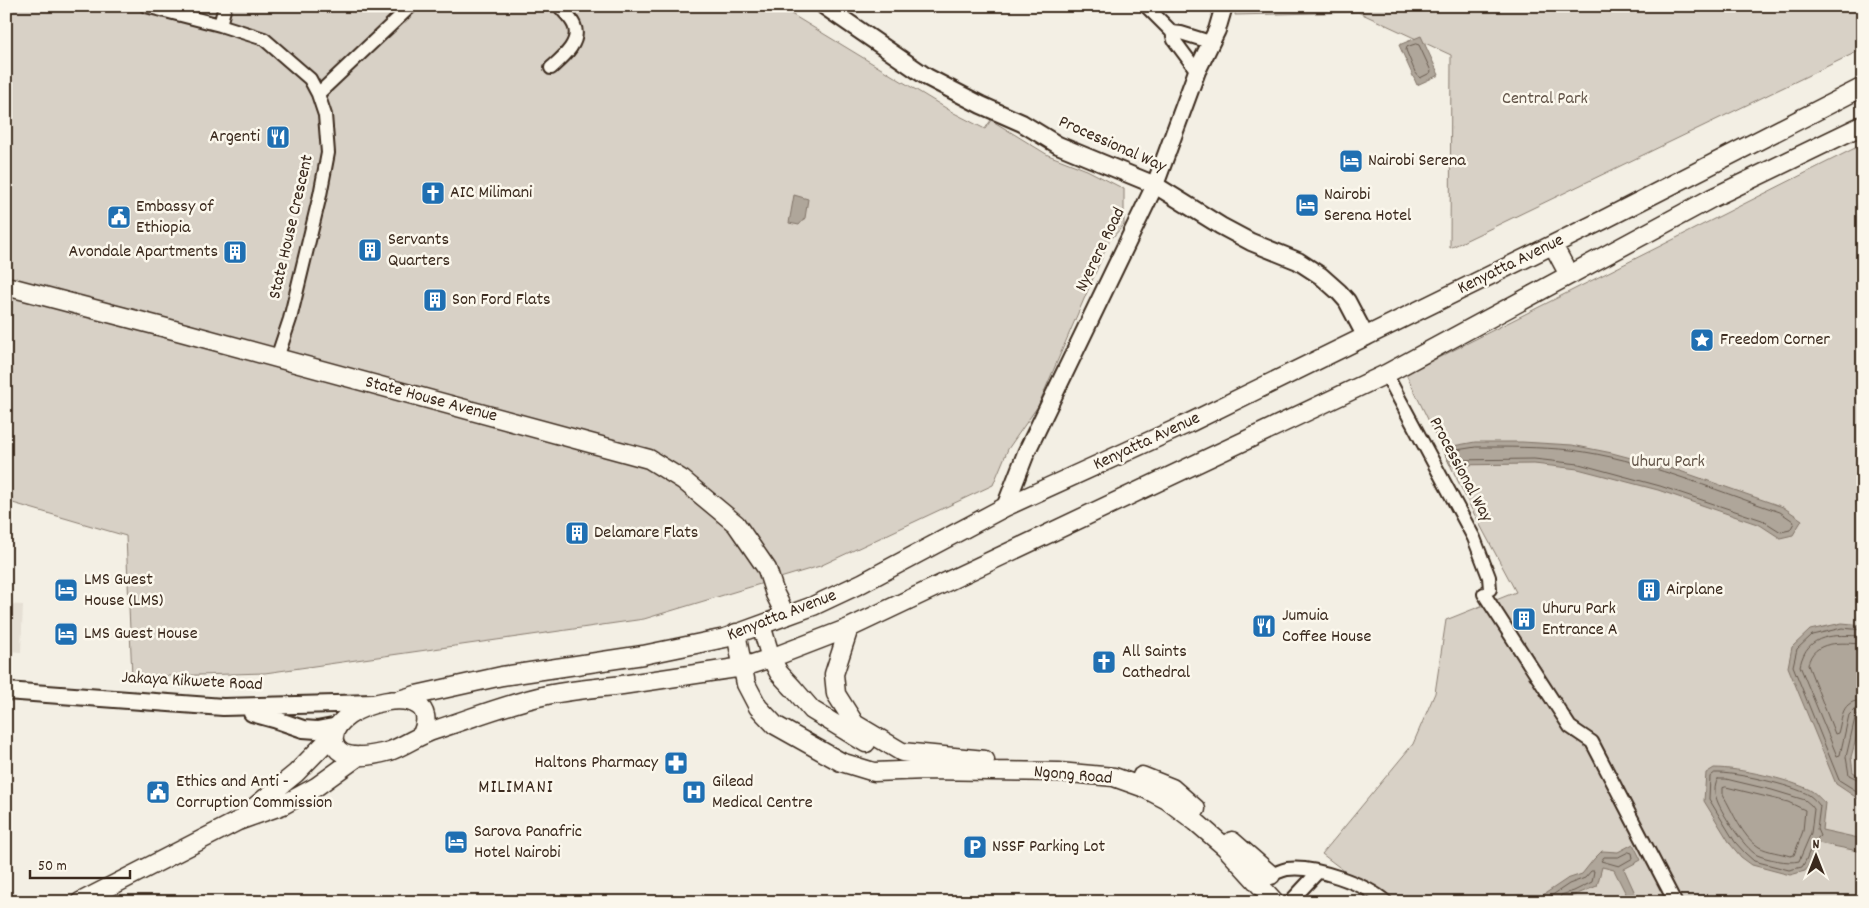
<svg xmlns="http://www.w3.org/2000/svg" width="1869" height="908" font-family="Dekko,sans-serif">
<style>
.built{fill:#e5dfd4}
.green{fill:#d8d1c6;stroke:#8a7e72}
.water{fill:#afa69a;stroke:#817468}
.lines{fill:none;stroke-linecap:round;stroke-linejoin:round}
.shore{stroke:#695c50;stroke-width:1}
.minor-casing{stroke:#3b2a1e;stroke-width:16}
.tertiary-casing{stroke:#3b2a1e;stroke-width:20}
.secondary-casing{stroke:#3b2a1e;stroke-width:21}
.minor{stroke:#fbf7ec;stroke-width:12}
.tertiary{stroke:#fbf7ec;stroke-width:16}
.secondary{stroke:#fbf7ec;stroke-width:18}
.labels{text-anchor:middle;dominant-baseline:central;stroke-width:5;stroke-linejoin:round;paint-order:stroke}
.park-label{font-size:18px;fill:#625448;stroke:#fbf7ec}
.poi-label{font-size:18px;fill:#3b2a1e;stroke:#fbf7ec;text-anchor:start}
.street-label{font-size:18px;fill:#3b2a1e;stroke:#fbf7ec}
.neighbourhood-label{font-size:19px;letter-spacing:1px;fill:#3b2a1e;stroke:#fbf7ec}
</style>
<rect width="100%" height="100%" fill="#f3efe4"/>
<filter id="ink" filterUnits="userSpaceOnUse"><feTurbulence type="fractalNoise" baseFrequency=".02" numOctaves="2"/><feDisplacementMap in="SourceGraphic" scale="10" xChannelSelector="R" yChannelSelector="G"/><feConvolveMatrix kernelMatrix="1 2 1 2 8 2 1 2 1" color-interpolation-filters="sRGB"/></filter>
<g filter="url(#ink)">
<path class="built" d="M 6,604 L 23,605 L 21,652 L 6,651 Z"/>
<path class="green" d="M 6,6 L 778,6 L 954,113 L 985,129 L 991,120 L 1048,155 L 1087,170 L 1124,189 L 1124,225 L 1109,241 L 1038,406 L 1008,449 L 993,485 L 820,566 L 644,619 L 265,673 L 132,677 L 126,536 L 6,501 Z
M 1236,6 L 1863,6 L 1863,49 L 1450,248 L 1451,55 L 1358,12 L 1235,15 Z
M 1863,144 L 1863,902 L 1385,902 L 1322,854 L 1413,744 L 1435,693 L 1446,620 L 1516,592 L 1472,510 L 1406,374 Z"/>
<path class="water" d="M 1421,36 L 1439,75 L 1417,85 L 1399,45 Z
M 794,195 L 808,199 L 805,218 L 799,225 L 789,223 Z
M 1475,442 L 1522,442 L 1572,445 L 1612,453 L 1680,471 L 1783,507 L 1802,520 L 1793,535 L 1780,538 L 1760,525 L 1658,490 L 1578,469 L 1534,464 L 1450,465 L 1442,448 Z
M 1842,623 L 1863,625 L 1863,717 L 1859,720 L 1858,732 L 1851,757 L 1853,772 L 1863,778 L 1863,802 L 1836,784 L 1788,667 L 1792,647 L 1810,630 Z
M 1714,768 C 1739,768 1788,779 1810,790 C 1816,793 1820,799 1825,803 L 1822,830 L 1863,839 L 1863,852 L 1818,843 L 1813,860 L 1805,871 L 1790,875 L 1752,865 L 1741,857 L 1731,845 L 1704,801 L 1706,773 Z
M 1633,844 L 1641,860 L 1624,869 L 1639,902 L 1630,902 L 1614,870 L 1602,867 L 1597,886 L 1558,902 L 1530,902 L 1537,899 L 1567,879 L 1582,874 L 1594,859 L 1602,851 L 1618,852 Z"/>
<g class="lines">
<path class="shore" d="M 1416,44 L 1419,45 L 1431,71 L 1430,73 L 1420,78 L 1415,72 L 1406,50 L 1407,47 Z
M 1476,447 C 1508,447 1540,447 1571,450 C 1643,459 1711,489 1780,512 L 1793,521 L 1794,523 L 1790,530 L 1781,532 L 1762,520 L 1660,486 L 1579,464 L 1534,459 L 1454,460 L 1450,454 L 1452,451 Z
M 1863,630 L 1842,628 L 1812,635 L 1797,649 L 1793,666 L 1839,780 L 1863,795
M 1863,636 C 1835,635 1807,632 1800,666 L 1837,756 L 1840,755 L 1849,715 L 1855,709 L 1863,707
M 1863,644 C 1842,643 1813,639 1808,665 L 1835,734 L 1838,733 C 1843,717 1840,701 1863,700
M 1863,714 L 1858,714 L 1855,718 L 1846,757 L 1849,775 L 1863,782
M 1715,773 C 1735,772 1792,785 1809,795 C 1813,798 1817,802 1820,806 L 1817,829 L 1820,836 C 1810,843 1809,857 1802,867 L 1789,870 L 1754,861 L 1745,853 L 1735,842 L 1709,799 L 1710,777 Z
M 1718,779 L 1726,779 L 1772,790 L 1805,800 L 1811,805 L 1814,809 L 1811,833 L 1799,861 C 1789,864 1766,859 1757,855 C 1745,849 1719,810 1716,797 C 1714,792 1715,783 1718,779 Z
M 1726,787 L 1788,802 L 1805,810 L 1803,831 L 1794,855 L 1790,856 C 1781,853 1768,852 1759,847 C 1742,837 1733,812 1723,795 L 1723,788 Z
M 1629,852 L 1632,853 L 1633,858 L 1619,866 L 1601,861 L 1604,857 L 1618,857 Z
M 1542,902 L 1569,884 L 1585,878 L 1591,871 L 1594,871 L 1592,882 L 1574,891 L 1561,895 L 1559,902"/>
<g class="minor-casing">
<path id="minor" d="M 146,6 L 220,25 L 264,39 L 310,79 L 318,94 L 325,115 L 328,153 L 320,195 L 290,319 L 277,358
M 1146,6 L 1172,32 L 1174,40 L 1197,71
M 220,25 L 225,6
M 1172,32 L 1181,33 L 1210,42
M 551,68 C 562,58 582,42 574,25 C 571,18 564,12 559,6
M 318,94 L 411,6
M 1386,374 L 1474,538 L 1489,577 L 1490,589
M 1484,594 L 1570,727 L 1592,742 L 1675,902
M 1265,878 C 1271,875 1279,871 1287,869 C 1313,865 1366,884 1386,902
M 1290,902 L 1318,872"/>
</g>
<g class="tertiary-casing">
<path id="tertiary" d="M 824,6 L 927,77 L 981,105 L 1022,123 L 1058,145 L 1155,185 L 1221,226 L 1251,242 L 1298,261 L 1321,276 L 1339,292 L 1347,301 L 1366,337
M 1005,507 L 1026,453 L 1155,185 L 1197,71 L 1217,30 L 1224,6
M 6,691 L 223,707 L 374,703
M 252,713 L 274,719 L 303,729 L 317,730 L 338,726"/>
</g>
<g class="secondary-casing">
<path id="secondary" d="M 1553,245 L 1569,275
M 6,286 L 174,330 L 649,459 L 683,480 L 736,524 L 767,569 L 775,594 L 786,616
M 761,625 L 771,658 L 779,673 L 793,688 L 812,710 L 866,743
M 849,628 L 834,674 L 836,694 L 855,724 L 902,752 L 985,760
M 736,633 L 746,684 L 758,707 L 775,725 L 841,762 L 874,772 L 925,770 L 1059,772 L 1114,777 L 1142,787 L 1167,800 L 1196,822 L 1225,847 L 1275,902
M 399,700 L 416,695 L 502,676 L 643,655 L 725,638 L 813,606 L 862,583 L 1005,507 L 1187,424 L 1603,220 L 1863,87
M 422,734 C 447,676 328,703 334,741 C 337,764 376,755 390,751 C 406,745 419,735 435,730 C 472,718 509,703 547,695 C 572,690 597,688 622,685 C 663,679 703,673 743,667 L 771,658 L 849,628 L 1386,374 L 1712,198 L 1863,125
M 1142,776 L 1172,788 L 1196,809
M 246,814 L 296,773 L 334,734
M 1232,841 L 1271,875
M 80,902 L 238,821 L 283,805 L 316,787 L 359,756"/>
</g>
<use href="#minor" class="minor"/>
<use href="#tertiary" class="tertiary"/>
<use href="#secondary" class="secondary"/>
</g>
</g>
<defs>
<g id="restaurant-square" transform="scale(1.25)"><rect x="-9" y="-9" width="18" height="18" rx="4" fill="#1f6fb2" stroke="#fbf7ec"/><path d="M-5-6h1v4h1v-4h1v4h1v-4h1v5L-1.5 .5V6h-2V.5L-5-1ZM5-6V6H3V1.5H1.5Q1.5-4 5-6Z" fill="#fff"/></g>
<g id="hotel-square" transform="scale(1.25)"><rect x="-9" y="-9" width="18" height="18" rx="4" fill="#1f6fb2" stroke="#fbf7ec"/><path d="M-6-4.5h1.5V1H6V5H4.5V3h-9V5H-6ZM-4 0a1.8 1.8 0 1 1 3.6 0ZM.5 0V-2.5h3Q6-2.5 6 0Z" fill="#fff"/></g>
<g id="church-square" transform="scale(1.25)"><rect x="-9" y="-9" width="18" height="18" rx="4" fill="#1f6fb2" stroke="#fbf7ec"/><path d="M-1.2-6h2.4v3.5h3.3v2.4h-3.3V6h-2.4V-.1h-3.3v-2.4h3.3Z" fill="#fff"/></g>
<g id="civic-square" transform="scale(1.25)"><rect x="-9" y="-9" width="18" height="18" rx="4" fill="#1f6fb2" stroke="#fbf7ec"/><path d="M-.6-6.5H3V-4.5H.6V-3L4-1V1h2V6H-6V1h2V-1L-.6-3ZM-1.2 2.5V6h2.4V2.5Z" fill="#fff"/></g>
<g id="building-square" transform="scale(1.25)"><rect x="-9" y="-9" width="18" height="18" rx="4" fill="#1f6fb2" stroke="#fbf7ec"/><path d="M-4-6H4V6H1V3H-1V6H-4ZM-2.5-4.3h1.7v1.8h-1.7ZM.8-4.3h1.7v1.8H.8ZM-2.5-1h1.7V.8h-1.7ZM.8-1h1.7V.8H.8Z" fill="#fff"/></g>
<g id="sight-square" transform="scale(1.25)"><rect x="-9" y="-9" width="18" height="18" rx="4" fill="#1f6fb2" stroke="#fbf7ec"/><path d="M0-6L1.8-2.2L6-1.7L2.9 1.2L3.7 5.4L0 3.3L-3.7 5.4L-2.9 1.2L-6-1.7L-1.8-2.2Z" fill="#fff"/></g>
<g id="pharmacy-square" transform="scale(1.25)"><rect x="-9" y="-9" width="18" height="18" rx="4" fill="#1f6fb2" stroke="#fbf7ec"/><path d="M-2-6h4v4h4v4h-4v4h-4v-4h-4v-4h4Z" fill="#fff"/></g>
<g id="hospital-square" transform="scale(1.25)"><rect x="-9" y="-9" width="18" height="18" rx="4" fill="#1f6fb2" stroke="#fbf7ec"/><path d="M-5-5h3v3.5h4V-5h3V5h-3V1.5h-4V5h-3Z" fill="#fff"/></g>
<g id="parking-square" transform="scale(1.25)"><rect x="-9" y="-9" width="18" height="18" rx="4" fill="#1f6fb2" stroke="#fbf7ec"/><path d="M-3.5-5.5H1a3.5 3.5 0 0 1 0 7H-1V5.5H-3.5ZM-1-3.4V-.6H.8a1.4 1.4 0 0 0 0-2.8Z" fill="#fff"/></g>
</defs>
<g fill-rule="evenodd">
<use href="#restaurant-square" x="278" y="137"/>
<use href="#hotel-square" x="1351" y="161"/>
<use href="#church-square" x="433" y="193"/>
<use href="#hotel-square" x="1307" y="205"/>
<use href="#civic-square" x="119" y="217"/>
<use href="#building-square" x="370" y="250"/>
<use href="#building-square" x="235" y="252"/>
<use href="#building-square" x="435" y="300"/>
<use href="#sight-square" x="1702" y="340"/>
<use href="#building-square" x="577" y="533"/>
<use href="#hotel-square" x="66" y="590"/>
<use href="#building-square" x="1649" y="590"/>
<use href="#building-square" x="1524" y="619"/>
<use href="#restaurant-square" x="1264" y="626"/>
<use href="#hotel-square" x="66" y="634"/>
<use href="#church-square" x="1104" y="662"/>
<use href="#pharmacy-square" x="676" y="763"/>
<use href="#civic-square" x="158" y="792"/>
<use href="#hospital-square" x="694" y="792"/>
<use href="#hotel-square" x="456" y="842"/>
<use href="#parking-square" x="975" y="847"/>
</g>
<g class="labels">
<g class="park-label">
<text x="1545" y="99">Central Park</text>
<text x="1668" y="462">Uhuru Park</text>
</g>
<g class="poi-label">
<text x="260" y="137" text-anchor="end">Argenti</text>
<text x="1368" y="161">Nairobi Serena</text>
<text x="450" y="193">AIC Milimani</text>
<text x="1324" y="195">Nairobi<tspan x="1324" dy="21">Serena Hotel</tspan></text>
<text x="136" y="207">Embassy of<tspan x="136" dy="21">Ethiopia</tspan></text>
<text x="388" y="240">Servants<tspan x="388" dy="21">Quarters</tspan></text>
<text x="218" y="252" text-anchor="end">Avondale Apartments</text>
<text x="452" y="300">Son Ford Flats</text>
<text x="1720" y="340">Freedom Corner</text>
<text x="594" y="533">Delamare Flats</text>
<text x="84" y="580">LMS Guest<tspan x="84" dy="21">House (LMS)</tspan></text>
<text x="1666" y="590">Airplane</text>
<text x="1542" y="609">Uhuru Park<tspan x="1542" dy="21">Entrance A</tspan></text>
<text x="1282" y="616">Jumuia<tspan x="1282" dy="21">Coffee House</tspan></text>
<text x="84" y="634">LMS Guest House</text>
<text x="1122" y="652">All Saints<tspan x="1122" dy="21">Cathedral</tspan></text>
<text x="658" y="763" text-anchor="end">Haltons Pharmacy</text>
<text x="176" y="782">Ethics and Anti -<tspan x="176" dy="21">Corruption Commission</tspan></text>
<text x="712" y="782">Gilead<tspan x="712" dy="21">Medical Centre</tspan></text>
<text x="474" y="832">Sarova Panafric<tspan x="474" dy="21">Hotel Nairobi</tspan></text>
<text x="992" y="847">NSSF Parking Lot</text>
</g>
<g class="street-label">
<text transform="translate(1112 145) rotate(24)">Processional Way</text>
<text transform="translate(292 227) rotate(-77)">State House Crescent</text>
<text transform="translate(1101 250) rotate(-64)">Nyerere Road</text>
<text transform="translate(1511 265) rotate(-26)">Kenyatta Avenue</text>
<text transform="translate(431 400) rotate(15)">State House Avenue</text>
<text transform="translate(1147 442) rotate(-25)">Kenyatta Avenue</text>
<text transform="translate(1460 470) rotate(62)">Processional Way</text>
<text transform="translate(782 616) rotate(-21)">Kenyatta Avenue</text>
<text transform="translate(192 682) rotate(3)">Jakaya Kikwete Road</text>
<text transform="translate(1073 776) rotate(5)">Ngong Road</text>
</g>
<g class="neighbourhood-label">
<text x="516" y="788">MILIMANI</text>
</g>
</g>
<rect width="1869" height="908" fill="none" stroke="#fbf7ec" stroke-width="25"/>
<rect x="12" y="12" width="1844" height="883" fill="none" stroke="#3b2a1e" stroke-width="2" filter="url(#ink)"/>
<g transform="translate(1816 856)" stroke="#fbf7ec" stroke-width="4" paint-order="stroke">
<path d="M0-4L9 19L0 12L-9 19Z" fill="#3b2a1e"/>
<text y="-8" font-size="14" font-weight="bold" text-anchor="middle" fill="#3b2a1e">N</text>
</g>
<path d="M30 870v8h100v-8" fill="none" stroke="#3b2a1e" stroke-width="2.5"/>
<text x="38" y="870" font-size="15" fill="#3b2a1e" stroke="#fbf7ec" stroke-width="4" paint-order="stroke">50 m</text>
</svg>
